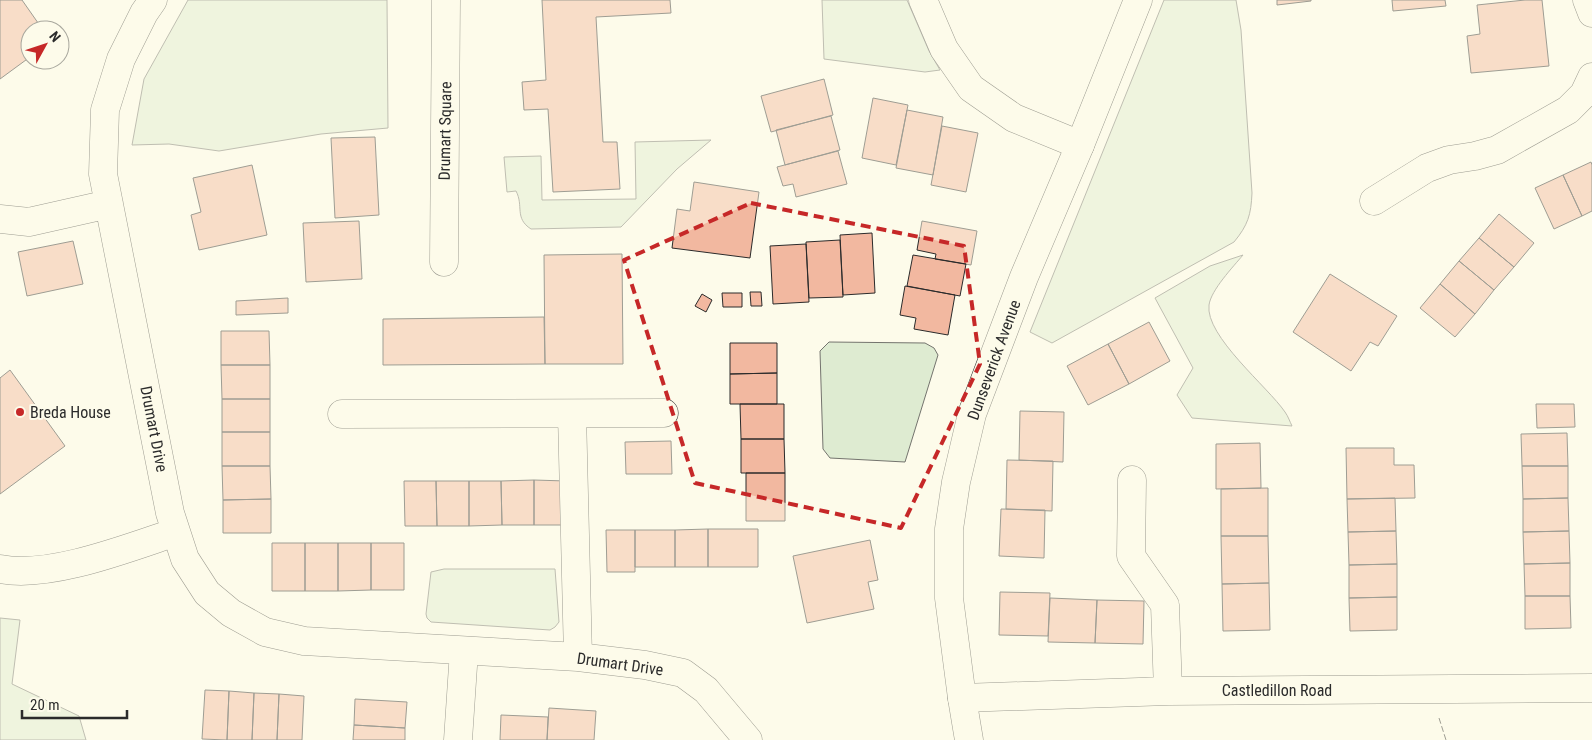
<svg xmlns="http://www.w3.org/2000/svg" width="1592" height="740" font-family="'Roboto Condensed',sans-serif">
<style>
.green{fill:#deebd1;stroke:#74746e}
.building{fill:#f2b8a0;stroke:#2b2b2b}
.lines{fill:none;stroke-linecap:round;stroke-linejoin:round}
.street-casing{stroke:#2b2b2b;stroke-width:29}
.secondary-casing{stroke:#2b2b2b;stroke-width:29}
.street{stroke:#fdfbea;stroke-width:28}
.secondary{stroke:#fdfbea;stroke-width:28}
.fence{stroke:#2b2b2b;stroke-width:1;stroke-dasharray:6 2.5;stroke-linecap:butt}
.marked{fill:none;stroke:#c62828;stroke-width:4;stroke-dasharray:10 6;stroke-linejoin:round}
.poi-dot{fill:#c62828;stroke:#fdfbea;stroke-width:2}
.labels{text-anchor:middle;dominant-baseline:central;stroke-width:4;stroke-linejoin:round;paint-order:stroke}
.street-label{font-size:16px;fill:#2b2b2b;stroke:#fdfbea}
.poi-label{font-size:16px;fill:#2b2b2b;stroke:#fdfbea;text-anchor:start}
</style>
<rect width="100%" height="100%" fill="#fdfbea"/>
<path class="green" d="M 188,0 L 387,0 L 388,128 L 321,134 L 219,151 L 169,144 L 132,145 L 144,79 Z
M 822,0 L 907,0 L 929,51 L 940,70 L 925,72 L 824,59 Z
M 1164,0 L 1236,0 L 1241,30 L 1252,193 C 1251,215 1248,225 1234,242 L 1052,343 L 1030,332 Z
M 711,140 L 677,169 L 621,227 L 531,229 C 514,218 524,206 516,191 L 507,192 L 504,157 L 541,156 L 542,200 L 636,199 L 635,142 Z
M 1243,255 C 1233,267 1211,290 1209,305 C 1205,336 1268,387 1285,412 C 1288,416 1290,422 1292,426 L 1192,418 L 1177,395 L 1193,368 L 1155,298 L 1210,266 Z
M 829,342 L 925,343 L 934,348 L 938,355 L 905,462 L 830,458 L 823,449 L 820,351 Z
M 444,569 L 555,569 L 559,622 L 555,627 L 550,630 L 431,622 L 427,618 L 426,614 L 431,572 Z
M 0,618 L 20,620 L 12,684 L 79,716 L 86,740 L 0,740 Z"/>
<path class="building" d="M 0,0 L 22,0 L 43,30 L 30,30 L 30,57 L 0,79 Z
M 542,0 L 670,0 L 671,13 L 596,17 L 603,142 L 617,142 L 620,189 L 553,192 L 548,109 L 524,110 L 522,82 L 546,80 Z
M 1277,0 L 1311,0 L 1311,1 L 1277,5 Z
M 1392,0 L 1445,0 L 1446,6 L 1393,11 Z
M 1525,0 L 1542,0 L 1549,66 L 1471,73 L 1467,36 L 1480,34 L 1477,5 Z
M 824,79 L 833,115 L 771,132 L 761,96 Z
M 873,98 L 908,105 L 896,165 L 862,158 Z
M 907,110 L 943,117 L 933,175 L 896,168 Z
M 831,116 L 840,150 L 785,165 L 776,130 Z
M 942,126 L 978,133 L 966,192 L 931,185 Z
M 375,137 L 379,215 L 335,218 L 331,138 Z
M 838,151 L 847,184 L 796,197 L 793,184 L 783,186 L 777,167 Z
M 1591,162 L 1592,165 L 1592,211 L 1582,216 L 1563,175 Z
M 252,165 L 267,235 L 199,250 L 191,215 L 201,212 L 193,178 Z
M 1563,175 L 1582,216 L 1554,229 L 1535,188 Z
M 694,182 L 759,192 L 750,258 L 672,248 L 677,209 L 690,211 Z
M 1499,214 L 1534,243 L 1514,267 L 1479,238 Z
M 359,221 L 362,279 L 306,282 L 303,223 Z
M 922,221 L 977,231 L 971,265 L 935,259 L 936,254 L 917,250 Z
M 872,233 L 875,293 L 843,295 L 840,235 Z
M 1479,238 L 1514,267 L 1494,290 L 1459,261 Z
M 840,240 L 843,297 L 809,298 L 806,242 Z
M 73,241 L 83,284 L 27,296 L 18,252 Z
M 806,244 L 809,302 L 773,304 L 770,246 Z
M 622,254 L 623,364 L 545,364 L 544,255 Z
M 913,255 L 966,264 L 960,296 L 907,286 Z
M 1459,261 L 1494,290 L 1475,314 L 1440,284 Z
M 1330,274 L 1397,316 L 1378,346 L 1370,342 L 1351,371 L 1293,332 Z
M 1440,284 L 1475,314 L 1455,337 L 1420,308 Z
M 905,286 L 955,295 L 948,335 L 914,329 L 916,318 L 900,315 Z
M 750,292 L 761,292 L 762,306 L 751,306 Z
M 722,293 L 742,293 L 742,307 L 723,307 Z
M 702,294 L 712,300 L 706,312 L 695,306 Z
M 288,298 L 288,313 L 236,315 L 236,301 Z
M 544,317 L 545,364 L 383,365 L 383,319 Z
M 1149,322 L 1170,361 L 1129,384 L 1108,344 Z
M 221,331 L 269,331 L 270,365 L 221,365 Z
M 730,343 L 777,343 L 777,373 L 730,374 Z
M 1108,344 L 1129,384 L 1088,405 L 1067,366 Z
M 221,365 L 270,365 L 270,399 L 222,399 Z
M 10,370 L 65,446 L 0,494 L 0,378 Z
M 777,373 L 777,404 L 730,404 L 730,374 Z
M 222,399 L 270,399 L 270,432 L 222,432 Z
M 740,404 L 784,404 L 784,439 L 741,439 Z
M 1536,404 L 1574,404 L 1575,427 L 1537,428 Z
M 1020,411 L 1064,412 L 1063,462 L 1019,460 Z
M 222,432 L 270,432 L 270,466 L 222,466 Z
M 1567,433 L 1568,466 L 1522,466 L 1521,434 Z
M 741,439 L 784,439 L 785,473 L 741,473 Z
M 671,441 L 672,474 L 626,474 L 625,442 Z
M 1260,443 L 1261,488 L 1216,489 L 1216,444 Z
M 1346,448 L 1394,448 L 1394,465 L 1414,465 L 1415,498 L 1347,499 Z
M 1007,460 L 1053,461 L 1052,511 L 1006,509 Z
M 222,466 L 270,466 L 271,499 L 223,500 Z
M 1522,466 L 1568,466 L 1568,498 L 1523,499 Z
M 746,473 L 785,473 L 785,521 L 746,521 Z
M 534,480 L 534,525 L 502,525 L 501,481 Z
M 534,480 L 566,481 L 567,525 L 534,525 Z
M 404,481 L 436,481 L 437,526 L 405,526 Z
M 436,481 L 469,481 L 469,526 L 437,526 Z
M 469,481 L 501,481 L 502,525 L 469,526 Z
M 1268,488 L 1268,536 L 1221,536 L 1221,489 Z
M 1395,498 L 1396,531 L 1348,532 L 1347,499 Z
M 1568,498 L 1569,531 L 1523,532 L 1523,499 Z
M 271,499 L 271,533 L 223,533 L 223,500 Z
M 1001,509 L 1045,510 L 1044,558 L 999,556 Z
M 708,529 L 758,529 L 758,567 L 708,567 Z
M 708,529 L 708,567 L 675,567 L 675,530 Z
M 606,530 L 635,530 L 635,572 L 607,572 Z
M 635,530 L 675,530 L 675,567 L 635,567 Z
M 1396,531 L 1397,564 L 1349,565 L 1348,532 Z
M 1569,531 L 1570,563 L 1524,564 L 1523,532 Z
M 1221,536 L 1268,536 L 1269,583 L 1222,584 Z
M 870,540 L 878,580 L 868,582 L 874,609 L 807,623 L 793,556 Z
M 272,543 L 305,543 L 305,591 L 272,591 Z
M 305,543 L 338,543 L 338,591 L 305,591 Z
M 338,543 L 371,543 L 371,590 L 338,591 Z
M 371,543 L 404,543 L 404,590 L 371,590 Z
M 1570,563 L 1570,596 L 1525,596 L 1524,564 Z
M 1397,564 L 1397,597 L 1349,598 L 1349,565 Z
M 1269,583 L 1270,630 L 1223,631 L 1222,584 Z
M 1000,592 L 1050,593 L 1048,636 L 999,635 Z
M 1525,596 L 1570,596 L 1571,628 L 1525,629 Z
M 1397,597 L 1397,630 L 1350,631 L 1349,598 Z
M 1050,598 L 1097,600 L 1095,643 L 1048,642 Z
M 1097,600 L 1144,601 L 1143,644 L 1095,643 Z
M 205,690 L 229,691 L 227,740 L 202,739 Z
M 229,691 L 254,693 L 252,740 L 227,740 Z
M 254,693 L 279,694 L 277,740 L 252,740 Z
M 279,694 L 304,696 L 302,740 L 277,740 Z
M 355,699 L 407,702 L 405,728 L 354,725 Z
M 549,708 L 596,711 L 594,740 L 547,740 Z
M 501,715 L 548,717 L 547,740 L 500,740 Z
M 354,725 L 405,728 L 405,740 L 353,740 Z"/>
<g class="lines">
<g class="street-casing">
<path id="street" d="M 153,0 L 144,13 L 121,59 L 105,110 L 103,174 L 170,513 L 185,559 L 207,593 L 231,613 L 265,632 L 304,641 L 578,657 L 645,665 L 683,673 L 706,690 L 748,740
M 923,0 L 944,49 L 971,88 L 1014,118 L 1080,145
M 1587,0 L 1592,13
M 1374,201 L 1427,168 L 1449,160 L 1475,156 L 1497,150 L 1568,110 L 1584,94 L 1592,77
M 0,219 L 29,222 L 109,204
M 444,262 L 446,0
M 342,414 L 664,413
M 572,414 L 578,657
M 1132,480 L 1131,556 L 1165,605 L 1168,691
M 0,569 C 49,579 128,548 176,532
M 962,698 L 1168,691 L 1592,688
M 458,740 L 464,651"/>
</g>
<g class="secondary-casing">
<path id="secondary" d="M 969,740 L 962,698 L 949,598 L 949,529 L 956,482 L 972,414 L 1024,277 L 1080,145 L 1138,0"/>
</g>
<use href="#street" class="street"/>
<use href="#secondary" class="secondary"/>
<path class="fence" d="M 1439,718 L 1446,740"/>
</g>
<path d="M0 0H1592V740H0ZM 751,203 L 964,246 L 980,364 L 901,528 L 695,483 L 624,260 Z" fill="#fdfbea" fill-opacity=".55" fill-rule="evenodd"/>
<path class="marked" d="M 751,203 L 964,246 L 980,364 L 901,528 L 695,483 L 624,260 Z"/>
<circle class="poi-dot" cx="20" cy="412" r="5"/>
<g class="labels">
<g class="street-label">
<text transform="translate(445 131) rotate(-89)">Drumart Square</text>
<text transform="translate(994 360) rotate(-70)">Dunseverick Avenue</text>
<text transform="translate(154 429) rotate(79)">Drumart Drive</text>
<text transform="translate(620 664) rotate(8)">Drumart Drive</text>
<text x="1277" y="690">Castledillon Road</text>
</g>
<g class="poi-label">
<text x="30" y="412">Breda House</text>
</g>
</g>
<g transform="translate(45 45) rotate(50)"><circle r="24" fill="#fdfbea" stroke="#a9a89e"/>
<path d="M0-4L9 19L0 12L-9 19Z" fill="#c62828"/>
<text y="-8" font-size="14" font-weight="bold" text-anchor="middle" fill="#2b2b2b">N</text>
</g>
<path d="M22 710v8h105v-8" fill="none" stroke="#2b2b2b" stroke-width="2.5"/>
<text x="30" y="710" font-size="15" fill="#2b2b2b" stroke="#fdfbea" stroke-width="4" paint-order="stroke">20 m</text>
</svg>
